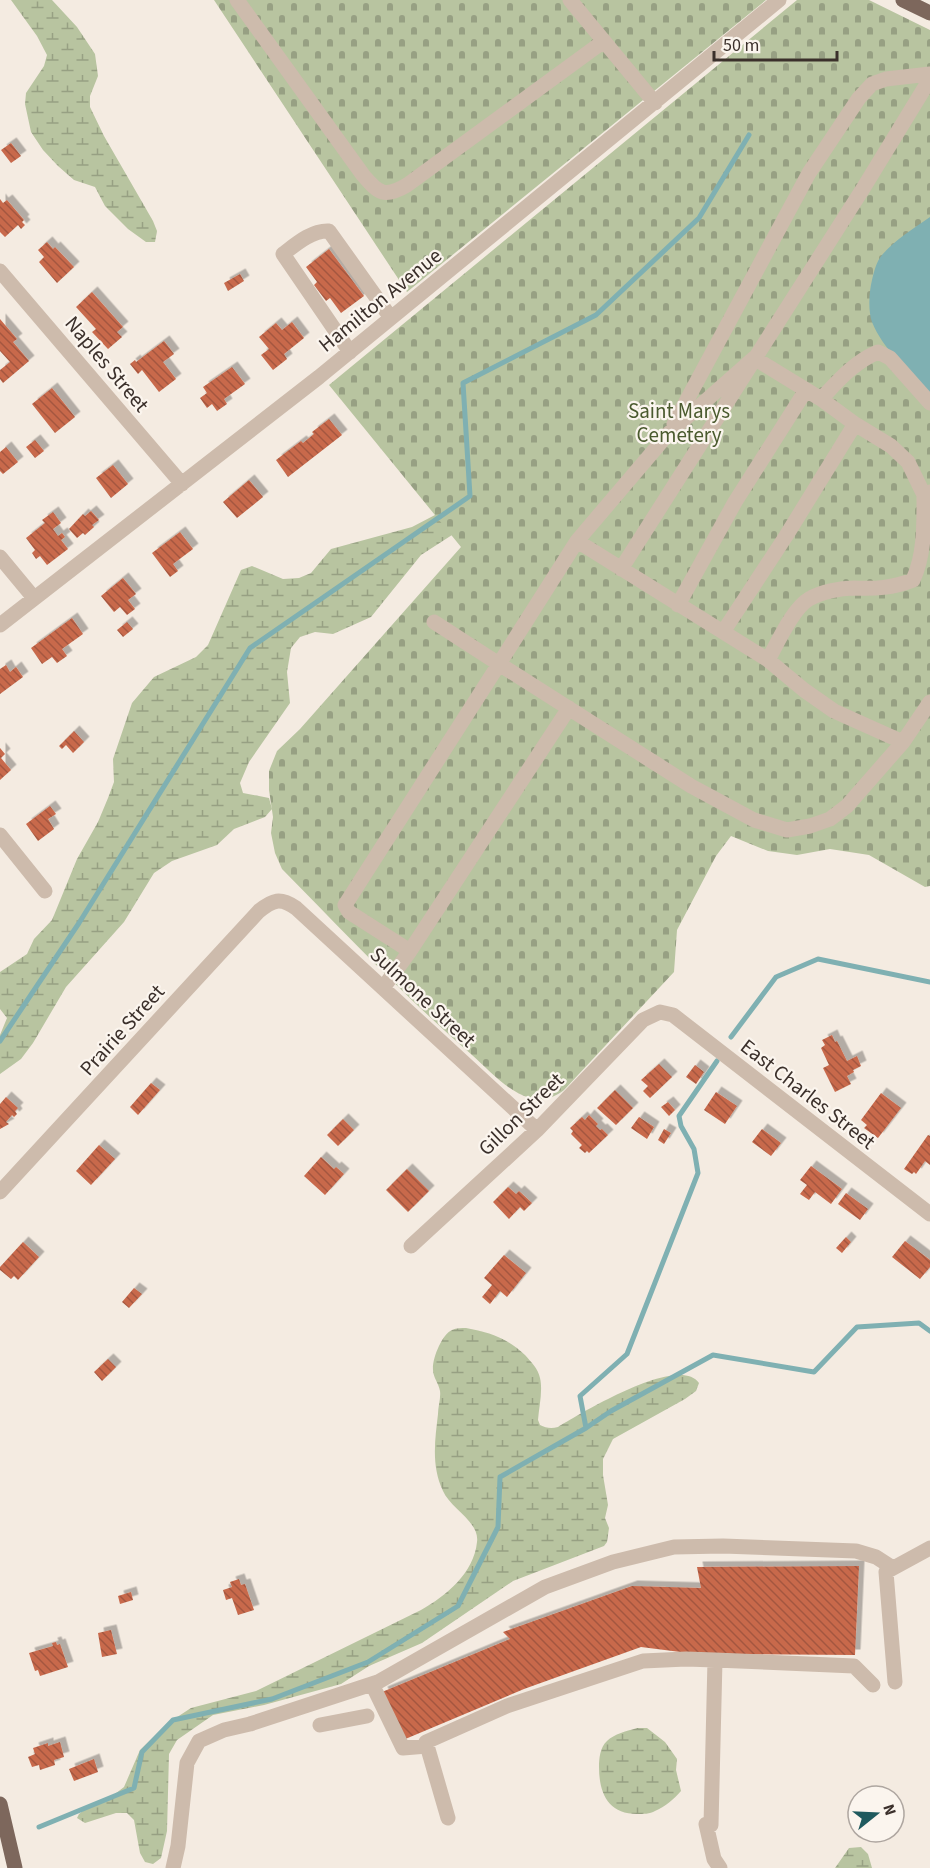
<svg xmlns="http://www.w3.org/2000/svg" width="930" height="1868" font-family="'Source Sans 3',sans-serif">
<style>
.wetland{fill:url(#wetland-marsh)}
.cemetery{fill:url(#cemetery-stones)}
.water{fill:#7fb0b2}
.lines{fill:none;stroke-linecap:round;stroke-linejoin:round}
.stream{stroke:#7fb0b2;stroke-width:5}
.building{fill:url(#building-back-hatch);filter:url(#shadow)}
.minor{stroke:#cdbbac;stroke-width:15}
.major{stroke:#7d675c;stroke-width:15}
.labels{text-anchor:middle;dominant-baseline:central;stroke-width:4.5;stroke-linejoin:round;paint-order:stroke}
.street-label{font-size:21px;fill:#3b302b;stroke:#fbf5ee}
.park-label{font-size:21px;fill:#4a5a2e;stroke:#fbf5ee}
</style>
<defs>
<pattern id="wetland-marsh" width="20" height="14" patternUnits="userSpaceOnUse" patternTransform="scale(1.5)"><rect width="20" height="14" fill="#b8c4a0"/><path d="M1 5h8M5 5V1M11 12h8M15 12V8" fill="none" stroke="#97a083"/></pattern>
<pattern id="cemetery-stones" width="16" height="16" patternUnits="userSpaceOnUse" patternTransform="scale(1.5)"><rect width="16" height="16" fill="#b8c4a0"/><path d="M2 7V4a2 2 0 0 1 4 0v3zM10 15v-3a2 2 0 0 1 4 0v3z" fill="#97a083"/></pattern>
<pattern id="building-back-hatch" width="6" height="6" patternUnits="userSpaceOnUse" patternTransform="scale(1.5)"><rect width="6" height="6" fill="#c8694b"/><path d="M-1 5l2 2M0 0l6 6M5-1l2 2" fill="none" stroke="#a4573f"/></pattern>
<filter id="shadow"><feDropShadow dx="5.5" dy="-5.5" stdDeviation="0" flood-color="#0004"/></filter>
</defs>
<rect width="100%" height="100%" fill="#f4ebe1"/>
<path class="wetland" d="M 11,0 L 52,0 L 77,27 L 95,54 L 98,76 L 90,96 L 90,107 L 104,136 L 153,221 L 157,231 L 155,242 L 146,242 L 128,229 L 105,206 L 95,187 L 74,180 L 58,166 L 43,150 L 31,132 L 25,104 L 26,93 L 44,66 L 47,55 L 37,36 Z
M 458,503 L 466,526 L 421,555 L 371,617 L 333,634 L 315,632 L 300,637 L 291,648 L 287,672 L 290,703 L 249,762 L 240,783 L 243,793 L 269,798 L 272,809 L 265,817 L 234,829 L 217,845 L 172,861 L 154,873 L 124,922 L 66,987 L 33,1043 L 21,1059 L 0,1074 L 0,1035 L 7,1018 L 0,1009 L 0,972 L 27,954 L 34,939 L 52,920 L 77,859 L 98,822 L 108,798 L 114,782 L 113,759 L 132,703 L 154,677 L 196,657 L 208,645 L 241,570 L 252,566 L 283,579 L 299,578 L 311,573 L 331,549 L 412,527 Z
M 466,1328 C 489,1332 507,1338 525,1355 C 531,1362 538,1368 540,1378 C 543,1391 539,1407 538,1420 L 540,1425 C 546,1428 551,1429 558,1427 C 582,1413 678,1354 699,1383 L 696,1391 L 685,1399 L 613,1439 L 603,1459 L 603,1475 L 608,1505 L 605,1518 L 609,1528 L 607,1542 L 604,1546 L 513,1581 L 422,1643 L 369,1666 L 341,1684 L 264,1705 L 213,1715 L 177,1740 L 169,1754 L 167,1831 L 161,1858 L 153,1864 L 145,1862 L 140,1853 L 134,1820 L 127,1813 L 116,1813 L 85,1823 L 77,1818 L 79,1814 L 85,1809 L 111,1797 L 124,1787 L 140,1750 L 168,1723 L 191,1708 L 256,1691 L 421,1610 C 446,1596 474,1573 477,1542 C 480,1522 450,1508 443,1491 C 431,1466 435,1440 438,1414 C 438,1407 441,1398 440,1391 C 439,1384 433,1377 433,1370 C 432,1359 442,1334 452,1330 C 456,1328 462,1328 466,1328 Z
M 637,1728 L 647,1728 L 665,1742 L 677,1759 L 676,1770 L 681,1791 C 674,1799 665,1807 655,1811 C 650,1814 643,1814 637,1814 C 608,1814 599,1793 599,1767 C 599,1759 600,1747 607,1741 C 614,1734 627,1731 637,1728 Z
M 861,1847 L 868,1854 L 872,1868 L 835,1868 L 849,1848 Z"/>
<path class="cemetery" d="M 214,0 L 766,0 L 407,292 Z
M 797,0 L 869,0 L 930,30 L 930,886 L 925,887 L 869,855 L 830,849 L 797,855 L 768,851 L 731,836 L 716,856 L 677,930 L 674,972 L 564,1090 C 555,1097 543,1102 530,1098 C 508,1092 489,1070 472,1055 C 405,997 344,932 282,869 L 275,853 L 271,833 L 273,817 L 269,790 L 269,771 L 277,751 L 300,729 L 461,547 L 329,385 Z"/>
<path class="water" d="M 930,217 L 930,395 C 911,374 882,348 872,322 C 868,311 869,292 872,280 C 874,272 876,262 882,255 C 895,240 914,228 930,217 Z"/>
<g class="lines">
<path class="stream" d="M 731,1037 L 776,977 L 818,959 L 930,982
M 0,1041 L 79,923 L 250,648 L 470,496 L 463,383 L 596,315 L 699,218 L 749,135
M 586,1428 L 611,1411 L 713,1355 L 814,1372 L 857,1327 L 919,1323 L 930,1331
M 39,1827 L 134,1788 L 142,1752 L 173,1720 L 272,1699 L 368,1662 L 458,1606 L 498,1527 L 500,1477 L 586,1428 L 580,1396 L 627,1354 L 698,1173 L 694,1149 L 681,1126 L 679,1116 L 717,1061"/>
</g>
<path class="building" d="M 11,143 L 21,156 L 11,163 L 1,150 Z
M 0,199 L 3,203 L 7,200 L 24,220 L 22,222 L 25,225 L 21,229 L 18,225 L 5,237 L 0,232 Z
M 47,242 L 53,249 L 55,247 L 74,267 L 57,283 L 39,262 L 44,257 L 38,250 Z
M 329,249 L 364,296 L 341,313 L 330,298 L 326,301 L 314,285 L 317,282 L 306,267 Z
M 240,274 L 244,281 L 228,291 L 224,283 Z
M 92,292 L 123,327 L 117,332 L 122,337 L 108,349 L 92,332 L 96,329 L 76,307 Z
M 0,319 L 17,339 L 13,342 L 29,361 L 3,383 L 0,379 L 0,370 L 10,362 L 0,351 Z
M 292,322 L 304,338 L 284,354 L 287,359 L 273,370 L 261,355 L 269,349 L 259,337 L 276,323 L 282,330 Z
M 164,341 L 174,354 L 163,362 L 176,379 L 159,392 L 142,370 L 138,374 L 130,364 L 135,360 L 136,362 Z
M 232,367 L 245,384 L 224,399 L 227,404 L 217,411 L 212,404 L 207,408 L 200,398 L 207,393 L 203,387 Z
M 52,388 L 75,417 L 55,433 L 32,404 Z
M 329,419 L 342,435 L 288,477 L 276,460 L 301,441 L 303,443 L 314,434 L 312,432 Z
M 35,440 L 44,451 L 35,458 L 26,447 Z
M 6,447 L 18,462 L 3,474 L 0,471 L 0,452 Z
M 113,465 L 128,484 L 111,498 L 96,478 Z
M 249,480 L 263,497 L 237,518 L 223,502 Z
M 91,511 L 99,520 L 92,525 L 94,527 L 85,535 L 83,533 L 77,538 L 69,529 L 83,514 L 85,516 Z
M 53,512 L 61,523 L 53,529 L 58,536 L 62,533 L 65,537 L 61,540 L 68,549 L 47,565 L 40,556 L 36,559 L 32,553 L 35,550 L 26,538 L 45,523 L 42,520 Z
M 180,532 L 193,549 L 173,564 L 178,571 L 170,577 L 152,553 Z
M 123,578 L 136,594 L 128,600 L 135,609 L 127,615 L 120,607 L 114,612 L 101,596 Z
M 72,618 L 83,634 L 62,649 L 67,656 L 57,663 L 52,657 L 42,664 L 31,648 Z
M 127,622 L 133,629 L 123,637 L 117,630 Z
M 6,665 L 10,672 L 16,667 L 23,677 L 0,694 L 0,669 Z
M 74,731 L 84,742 L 73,753 L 66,745 L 62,749 L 59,746 Z
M 0,748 L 5,754 L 1,758 L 11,770 L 0,780 Z
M 50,806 L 56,814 L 48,819 L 54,829 L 38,841 L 26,824 Z
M 832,1035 L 835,1042 L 837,1041 L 847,1061 L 857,1056 L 861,1066 L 853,1070 L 854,1072 L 847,1076 L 851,1084 L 835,1092 L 823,1068 L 829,1065 L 821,1048 L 825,1045 L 822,1040 Z
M 659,1064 L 672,1077 L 650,1098 L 643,1091 L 648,1086 L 641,1080 Z
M 695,1065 L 704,1072 L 696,1084 L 686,1077 Z
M 151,1083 L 160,1090 L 138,1115 L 130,1107 Z
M 615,1090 L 633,1108 L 616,1125 L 597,1108 Z
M 716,1092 L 737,1106 L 725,1124 L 704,1110 Z
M 881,1093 L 901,1108 L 878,1138 L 864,1128 L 867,1125 L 861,1120 Z
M 6,1097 L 18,1108 L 15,1111 L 17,1114 L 14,1117 L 12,1115 L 6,1122 L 9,1124 L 0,1129 L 0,1104 Z
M 668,1102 L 675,1110 L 669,1116 L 661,1107 Z
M 589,1115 L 598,1124 L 596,1126 L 600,1130 L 602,1129 L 608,1135 L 589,1153 L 587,1151 L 585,1153 L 579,1148 L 582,1145 L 571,1134 L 573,1131 L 570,1128 L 582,1117 L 585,1120 Z
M 639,1117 L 654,1127 L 647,1139 L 631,1128 Z
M 343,1119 L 354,1130 L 338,1146 L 327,1135 Z
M 664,1129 L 671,1133 L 664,1144 L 658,1140 Z
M 762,1129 L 781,1143 L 771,1156 L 752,1142 Z
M 928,1135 L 930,1136 L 930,1165 L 925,1161 L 916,1174 L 914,1172 L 912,1174 L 904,1169 Z
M 99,1145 L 115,1159 L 91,1185 L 76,1171 Z
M 321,1157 L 334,1169 L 336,1167 L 344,1174 L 325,1195 L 304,1176 Z
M 811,1166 L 842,1189 L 831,1204 L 815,1192 L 809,1200 L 800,1194 L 807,1185 L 800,1180 Z
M 407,1169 L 429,1191 L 408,1212 L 386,1190 Z
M 508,1187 L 516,1194 L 519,1191 L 532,1203 L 524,1211 L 520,1207 L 509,1219 L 493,1202 Z
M 846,1193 L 868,1209 L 860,1220 L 838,1204 Z
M 846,1237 L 851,1242 L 842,1253 L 836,1248 Z
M 905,1241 L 930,1260 L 930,1267 L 920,1279 L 892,1257 Z
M 23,1242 L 39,1257 L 18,1280 L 14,1276 L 11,1279 L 0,1270 L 0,1267 Z
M 504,1255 L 526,1273 L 507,1297 L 500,1291 L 490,1304 L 482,1297 L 492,1285 L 484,1278 Z
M 134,1288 L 142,1294 L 129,1308 L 122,1302 Z
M 108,1359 L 116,1367 L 102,1381 L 94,1372 Z
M 859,1566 L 855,1655 L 696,1654 L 641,1647 L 524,1689 L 403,1740 L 382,1692 L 510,1639 L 503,1632 L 632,1586 L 701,1588 L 697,1567 Z
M 239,1579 L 241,1585 L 245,1584 L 254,1610 L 238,1615 L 232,1598 L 226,1600 L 223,1590 L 232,1587 L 230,1582 Z
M 131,1592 L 133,1600 L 120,1604 L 118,1596 Z
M 111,1630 L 117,1654 L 102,1657 L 98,1633 Z
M 56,1642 L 57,1645 L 60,1644 L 68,1667 L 40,1676 L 38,1670 L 35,1671 L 29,1653 L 53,1646 L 52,1643 Z
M 60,1742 L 64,1757 L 54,1760 L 55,1765 L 40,1770 L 39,1765 L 32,1767 L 28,1757 L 35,1754 L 33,1748 L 48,1743 L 48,1746 Z
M 94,1759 L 98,1772 L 74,1781 L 69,1769 Z"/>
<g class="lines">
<path class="minor" d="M 237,0 L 363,175 C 379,194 385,198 407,185 L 604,41
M 570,0 L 655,103
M 0,271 L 182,484
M 350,352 L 283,254 C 296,244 312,230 329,231 L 391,318
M 821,399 C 838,381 854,362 878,352 L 890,358 L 930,403
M 674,424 L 809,173 L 859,98 L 872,84 L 886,79 L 930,74
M 924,495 L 908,462 L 891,446 L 855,424 L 821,399 L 754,358 L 668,434 L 577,541 L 499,664 L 691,786 L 754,820 L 787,830 L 810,826 L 830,819 L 847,806 L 903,742 L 930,702
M 577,541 L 768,660 L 804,690 L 834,711 L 903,742
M 0,557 L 34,598
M 621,569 L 864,187 L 930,79
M 678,605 L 735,502 L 806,390
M 434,622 L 499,664 L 345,905 L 349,912 L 410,951 L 569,708
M 0,625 L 319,377 L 779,0
M 723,632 L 786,536 L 855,424
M 768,660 C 777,644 793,608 809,599 C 821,592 840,588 854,588 C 875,589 893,588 913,580 C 925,554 924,523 924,495 L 930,492
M 0,835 L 45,891
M 383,988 L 410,951
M 0,1192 L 259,911 C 273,900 280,897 296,908 L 537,1130
M 411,1246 L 537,1130 L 643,1020 L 660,1012 L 673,1015 L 930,1214
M 895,1682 L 886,1572 L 930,1548
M 372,1684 L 403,1748 L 427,1746
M 320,1725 L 367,1716
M 448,1818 L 426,1742 L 507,1706 L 643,1661 L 686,1659 L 715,1660
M 706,1824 L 714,1859 L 720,1868
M 711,1825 L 715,1660 L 854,1666 L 873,1685
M 173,1868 L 178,1846 L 187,1763 L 199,1741 L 224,1730 L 250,1724 L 378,1682 L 545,1587 L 613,1562 L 674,1547 L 723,1546 L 856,1551 L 876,1557 L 893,1568"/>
<path class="major" d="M 903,0 L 930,13
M 0,1804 L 15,1868"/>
</g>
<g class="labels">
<g class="street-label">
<text transform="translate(380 300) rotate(-39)">Hamilton Avenue</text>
<text transform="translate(107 364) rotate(50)">Naples Street</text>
<text transform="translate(423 997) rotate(43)">Sulmone Street</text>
<text transform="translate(122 1030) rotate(-48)">Prairie Street</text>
<text transform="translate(808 1094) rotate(38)">East Charles Street</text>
<text transform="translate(521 1114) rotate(-44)">Gillon Street</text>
</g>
<g class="park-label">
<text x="679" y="411">Saint Marys<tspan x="679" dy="24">Cemetery</tspan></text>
</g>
</g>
<g transform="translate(876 1814) rotate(72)"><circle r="28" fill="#fbf5ee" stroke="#aea6a0" stroke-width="1.5"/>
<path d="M0-4.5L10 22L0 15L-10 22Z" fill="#1f5a5e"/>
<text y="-9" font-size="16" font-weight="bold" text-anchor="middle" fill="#3b302b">N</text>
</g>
<path d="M714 51v9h123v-9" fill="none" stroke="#3b302b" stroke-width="3"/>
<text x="723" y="51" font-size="18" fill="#3b302b" stroke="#fbf5ee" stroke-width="4.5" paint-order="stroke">50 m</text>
</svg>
